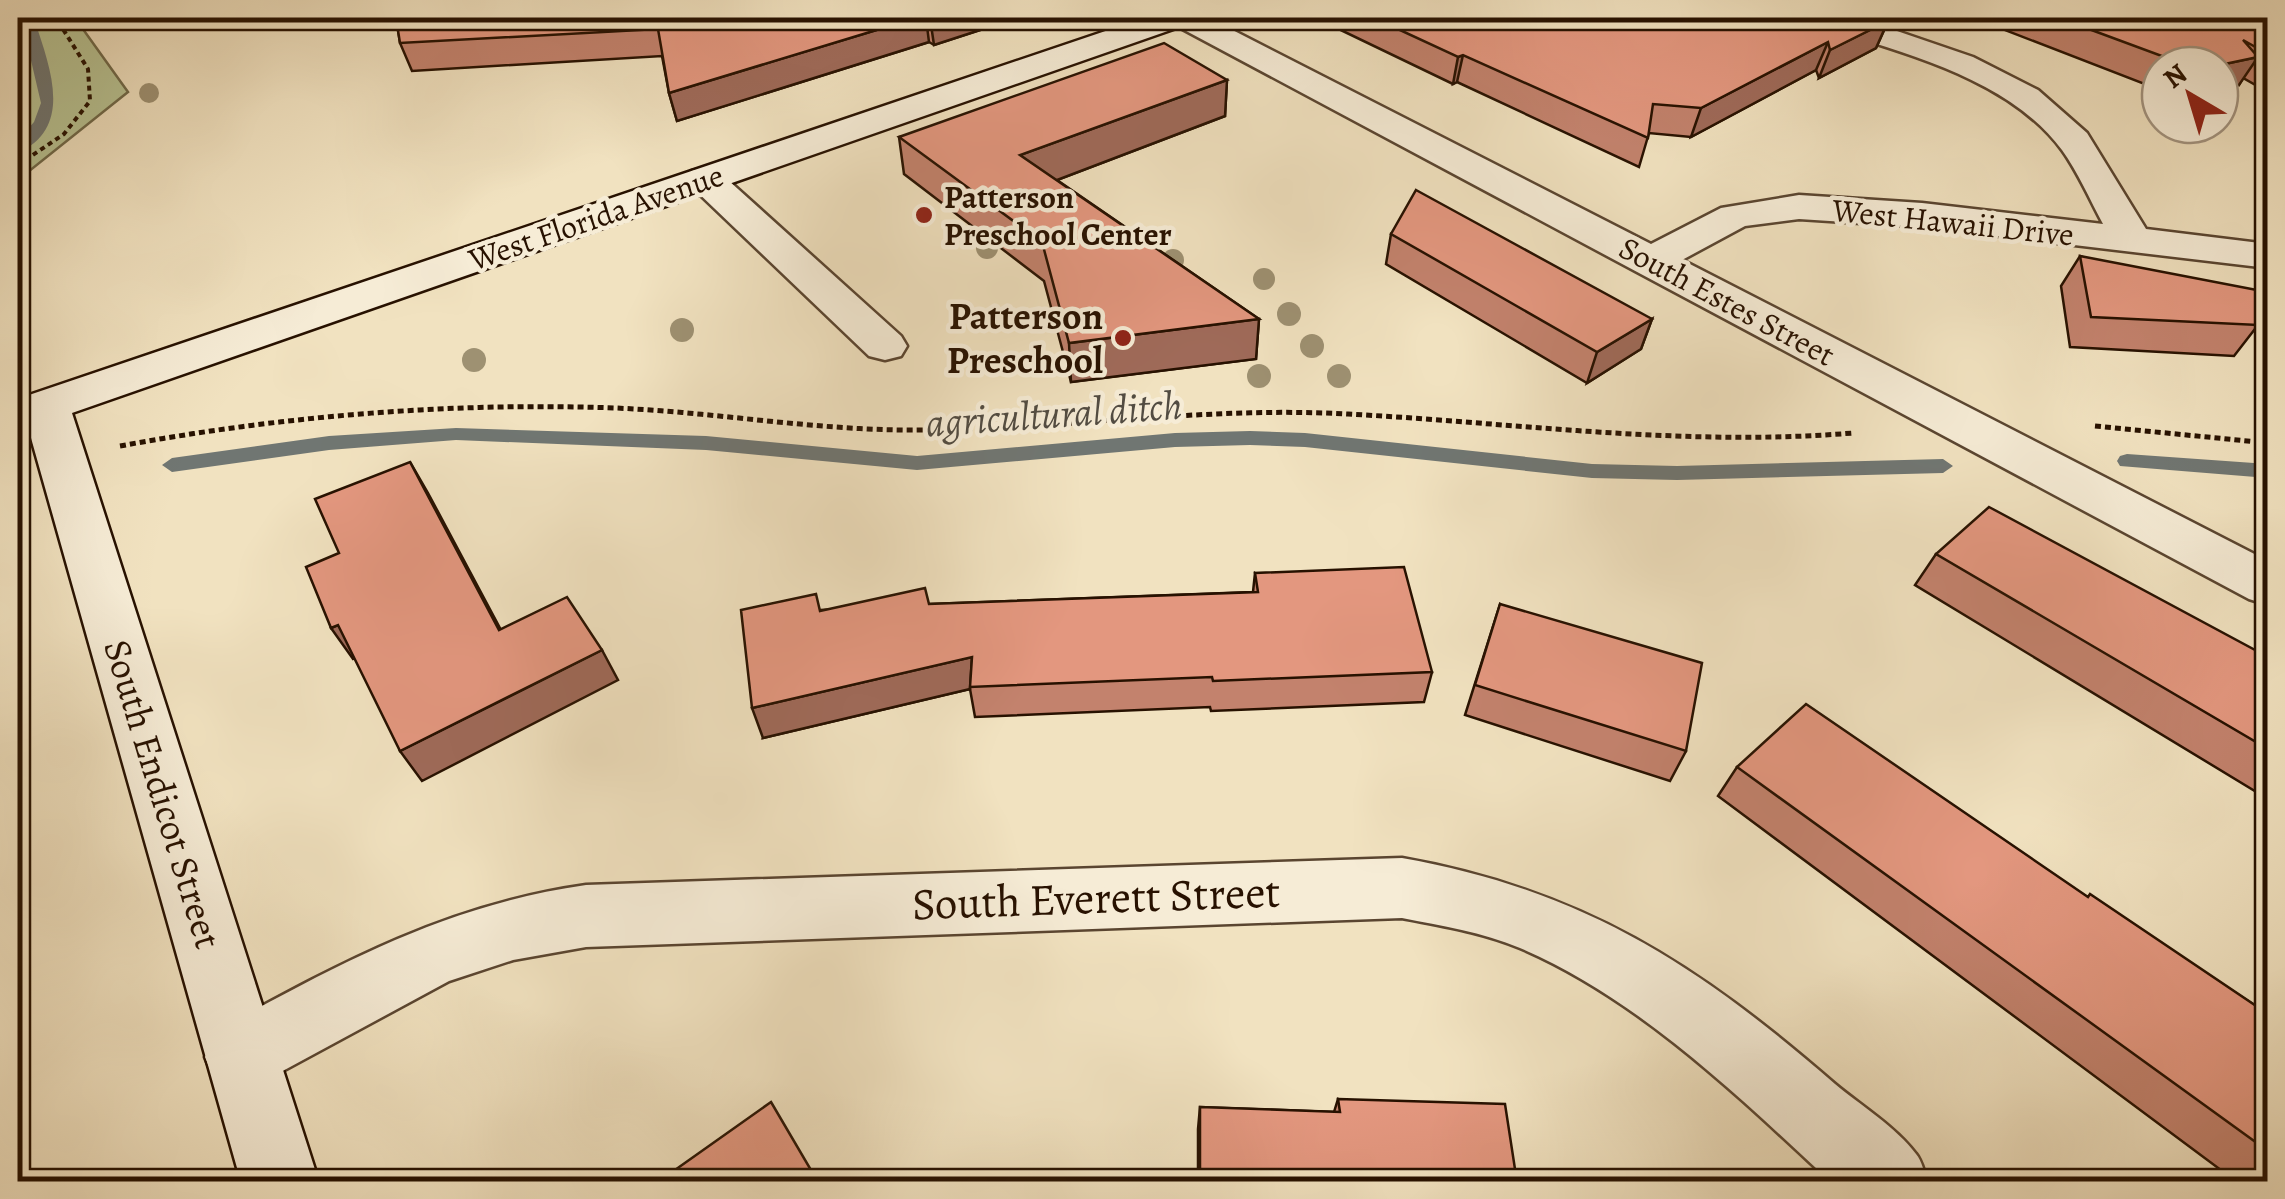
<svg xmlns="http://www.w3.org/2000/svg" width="2285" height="1199" font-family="Alegreya,serif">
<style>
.green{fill:#b8c393;stroke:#706a4a;stroke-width:2.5}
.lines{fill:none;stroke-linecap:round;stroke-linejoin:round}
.stream{fill:#707672;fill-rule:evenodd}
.street-casing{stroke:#5a4530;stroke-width:5}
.secondary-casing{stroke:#271100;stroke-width:5}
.path-far1{stroke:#271100;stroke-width:4;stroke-dasharray:5 4;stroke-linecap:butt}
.path{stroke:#271100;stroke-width:5;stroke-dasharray:6 4;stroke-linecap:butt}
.street{fill:#f6ecd6;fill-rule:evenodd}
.secondary{fill:#f6ecd6;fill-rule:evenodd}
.tree{fill:#9e9172}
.wall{fill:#c3826d;stroke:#271100;stroke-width:2.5}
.shaded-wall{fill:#9f6a59;stroke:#271100;stroke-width:2.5}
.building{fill:#e3977f;stroke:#271100;stroke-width:2.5}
.poi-dot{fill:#8f2418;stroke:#f6ecd6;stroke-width:4}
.labels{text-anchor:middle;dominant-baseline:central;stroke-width:9;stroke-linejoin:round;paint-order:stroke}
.far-poi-label{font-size:32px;font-weight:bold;fill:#271100;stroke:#f6ecd6;text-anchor:start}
.far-street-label{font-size:32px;fill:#271100;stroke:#f6ecd6}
.poi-label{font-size:38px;font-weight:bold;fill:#271100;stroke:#f6ecd6;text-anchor:end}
.street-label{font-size:38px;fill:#271100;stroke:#f6ecd6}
.water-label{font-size:40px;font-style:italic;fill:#524c42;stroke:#f6ecd6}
.near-street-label{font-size:45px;fill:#271100;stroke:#f6ecd6}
</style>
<rect width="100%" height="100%" fill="#f1e2c0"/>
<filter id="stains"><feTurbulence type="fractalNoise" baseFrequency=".002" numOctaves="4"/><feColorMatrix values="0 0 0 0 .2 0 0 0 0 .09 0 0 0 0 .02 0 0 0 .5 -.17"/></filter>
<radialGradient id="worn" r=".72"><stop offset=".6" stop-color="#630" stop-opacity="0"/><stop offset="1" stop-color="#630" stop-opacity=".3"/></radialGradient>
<path class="green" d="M 18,18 L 75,18 L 128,92 L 18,180 Z"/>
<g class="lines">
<path class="stream" d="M 21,18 L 33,18 L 35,21 C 49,66 75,127 18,153 L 18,140 L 34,122 L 41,103 Z
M 456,428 L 706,436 L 917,456 L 1175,433 L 1250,431 L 1305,433 L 1592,464 L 1677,466 L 1943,459 L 1953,466 L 1943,473 L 1677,480 L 1592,478 L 1305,447 L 1250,445 L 1175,447 L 917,470 L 706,450 L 456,440 L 329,450 L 172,472 L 162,465 L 172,458 L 329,436 Z
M 2127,454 L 2268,464 L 2268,478 L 2120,466 L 2117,461 L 2120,456 Z"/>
<g class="street-casing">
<path id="street" d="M 1170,18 L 1209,18 L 1651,244 L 1721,208 L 1799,195 L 1922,203 L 2103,224 C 2090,200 2078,172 2062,150 C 2007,76 1900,53 1818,25 L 1813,18 L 1859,18 L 1973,57 L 2038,90 L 2087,133 L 2146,229 L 2268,244 L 2268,268 L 1922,227 L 1799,219 L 1745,226 L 1682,260 L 2268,561 L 2268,605 L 2249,599 L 1175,25 Z
M 705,168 L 718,171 L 901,336 L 907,346 L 901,356 L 885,360 L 869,356 L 692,187 L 686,179 L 692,171 Z
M 1402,858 C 1583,890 1698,965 1835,1084 C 1860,1105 1896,1127 1916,1154 C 1922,1161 1924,1173 1928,1182 L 1831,1182 C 1737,1095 1639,999 1520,948 C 1482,932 1442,926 1402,918 L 586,947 L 513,960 L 449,981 L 242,1093 L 216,1083 L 205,1057 L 216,1031 C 339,964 445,905 586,885 Z"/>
</g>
<g class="secondary-casing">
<path id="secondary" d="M 1144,18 L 1190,18 L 1185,25 L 72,413 L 319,1182 L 241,1182 L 22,406 L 29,395 Z"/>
</g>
<path class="path-far1" d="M 18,165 L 64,134 L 90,101 L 88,69 L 56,18"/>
<path class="path" d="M 2095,426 L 2268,443
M 120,446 C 283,416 449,402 615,408 C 714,412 812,430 911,430 C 1057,430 1202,406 1348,414 C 1517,423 1683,447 1853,433"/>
<use href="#street" class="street"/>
<use href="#secondary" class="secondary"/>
</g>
<g class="tree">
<circle cx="149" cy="93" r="10"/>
<circle cx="987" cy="248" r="11"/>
<circle cx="1173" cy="260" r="11"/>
<circle cx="1264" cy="279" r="11"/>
<circle cx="1289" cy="314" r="12"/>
<circle cx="682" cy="330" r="12"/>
<circle cx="1312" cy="346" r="12"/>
<circle cx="474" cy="360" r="12"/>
<circle cx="1259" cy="376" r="12"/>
<circle cx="1339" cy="376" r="12"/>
</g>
<path class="wall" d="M 396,18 L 1017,18 L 934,45 L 929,42 L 677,121 L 669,93 L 662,56 L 412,71 L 400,43 Z
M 1325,18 L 1905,18 L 1900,28 L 1887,24 L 1876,48 L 1819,78 L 1816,70 L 1691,137 L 1649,133 L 1639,167 L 1457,82 L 1453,84 L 1324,22 Z
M 1974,18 L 2268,18 L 2268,92 L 2243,78 L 2239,85 L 2220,65 L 2160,65 L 2160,90 Z
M 1227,80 L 1225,116 L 1057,180 L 1259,319 L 1256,359 L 1071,382 L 1044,281 L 904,174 L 899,137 Z
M 1391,234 L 1652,319 L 1641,349 L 1587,383 L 1386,264 Z
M 2080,256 L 2258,325 L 2234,356 L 2070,347 L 2061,286 Z
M 1936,554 L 2268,657 L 2268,799 L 1915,585 Z
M 1255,573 L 1432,672 L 1424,702 L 1211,711 L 1210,707 L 975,717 L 970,689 L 763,738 L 821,610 L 929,604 L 1253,592 Z
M 1500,604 L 1686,751 L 1670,781 L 1465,715 Z
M 1737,767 L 2088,897 L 2268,1014 L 2268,1182 L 2237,1182 L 1718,796 Z
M 1338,1099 L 1517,1182 L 1198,1182 L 1198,1129 L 1200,1107 L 1334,1112 Z"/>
<path class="shaded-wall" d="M 916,18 L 926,18 L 929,42 L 677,121 L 669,93 Z
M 930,18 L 1017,18 L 934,45 Z
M 1888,21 L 1876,48 L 1819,78 L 1830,50 Z
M 1828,42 L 1816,70 L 1691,137 L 1701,108 Z
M 1463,55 L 1457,82 L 1453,84 L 1458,57 Z
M 2258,57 L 2239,85 L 2220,89 L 2220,65 Z
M 1227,80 L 1225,116 L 1023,193 L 1020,155 Z
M 1259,319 L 1256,359 L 1071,382 L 1069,343 Z
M 1652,319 L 1641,349 L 1587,383 L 1597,352 Z
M 410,462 L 428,493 L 517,660 L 499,630 Z
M 338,625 L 361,655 L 353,659 L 331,628 Z
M 602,650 L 618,680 L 422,781 L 400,751 Z
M 972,657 L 970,689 L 763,738 L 752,708 Z"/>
<path class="building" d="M 396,18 L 916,18 L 669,93 L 658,29 L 400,43 Z
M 1374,18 L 1879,18 L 1888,21 L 1830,50 L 1828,42 L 1701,108 L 1653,104 L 1648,138 L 1463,55 L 1458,57 Z
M 2059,18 L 2268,18 L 2268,54 L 2243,40 L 2258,57 L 2220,65 L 2186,65 Z
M 1164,43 L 1227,80 L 1020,155 L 1259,319 L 1069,343 L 1042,242 L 899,137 Z
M 1416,190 L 1652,319 L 1597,352 L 1391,234 Z
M 2080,256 L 2262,291 L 2258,325 L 2091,317 Z
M 410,462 L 499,630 L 567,597 L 602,650 L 400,751 L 338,625 L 331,628 L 306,567 L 339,553 L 315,499 Z
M 1989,507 L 2268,657 L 2268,749 L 1936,554 Z
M 1404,567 L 1432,672 L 1213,681 L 1212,677 L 970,687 L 972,657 L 752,708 L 741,610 L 816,594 L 820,611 L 925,588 L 929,604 L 1258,592 L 1255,573 Z
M 1500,604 L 1702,663 L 1686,751 L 1475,685 Z
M 1806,704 L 2088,897 L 2090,894 L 2268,1014 L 2268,1151 L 1737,767 Z
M 1338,1099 L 1505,1104 L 1517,1182 L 1200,1182 L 1200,1107 L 1340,1112 Z
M 771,1102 L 818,1182 L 658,1182 Z"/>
<g class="poi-dot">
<circle cx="924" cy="215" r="10"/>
<circle cx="1123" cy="338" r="10"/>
</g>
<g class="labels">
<g class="far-poi-label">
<text x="944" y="197">Patterson<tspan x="944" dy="37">Preschool Center</tspan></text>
</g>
<g class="far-street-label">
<text transform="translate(596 217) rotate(-19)">West Florida Avenue</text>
<text transform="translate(1953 222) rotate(6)">West Hawaii Drive</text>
<text transform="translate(1727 301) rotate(28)">South Estes Street</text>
</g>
<g class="poi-label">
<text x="1103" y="316">Patterson<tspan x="1103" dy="44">Preschool</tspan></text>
</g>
<g class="street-label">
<text transform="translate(163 794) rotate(73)">South Endicot Street</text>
</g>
<g class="water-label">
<text transform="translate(1054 414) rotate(-4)">agricultural ditch</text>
</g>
<g class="near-street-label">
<text transform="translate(1096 898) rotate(-2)">South Everett Street</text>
</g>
</g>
<rect width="2285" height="1199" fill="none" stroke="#f1e2c0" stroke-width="60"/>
<rect x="20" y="20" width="2245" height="1159" fill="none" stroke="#271100" stroke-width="5"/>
<rect x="30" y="30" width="2225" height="1139" fill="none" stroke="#271100" stroke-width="2.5"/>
<g transform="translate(2190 95) rotate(322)"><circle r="48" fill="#f6ecd6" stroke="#a39480" stroke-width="2.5"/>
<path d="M0-8L18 38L0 25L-18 38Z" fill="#8f2418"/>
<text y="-15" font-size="28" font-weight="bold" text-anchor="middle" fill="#271100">N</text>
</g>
<rect width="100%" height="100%" filter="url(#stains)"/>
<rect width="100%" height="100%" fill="url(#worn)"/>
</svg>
